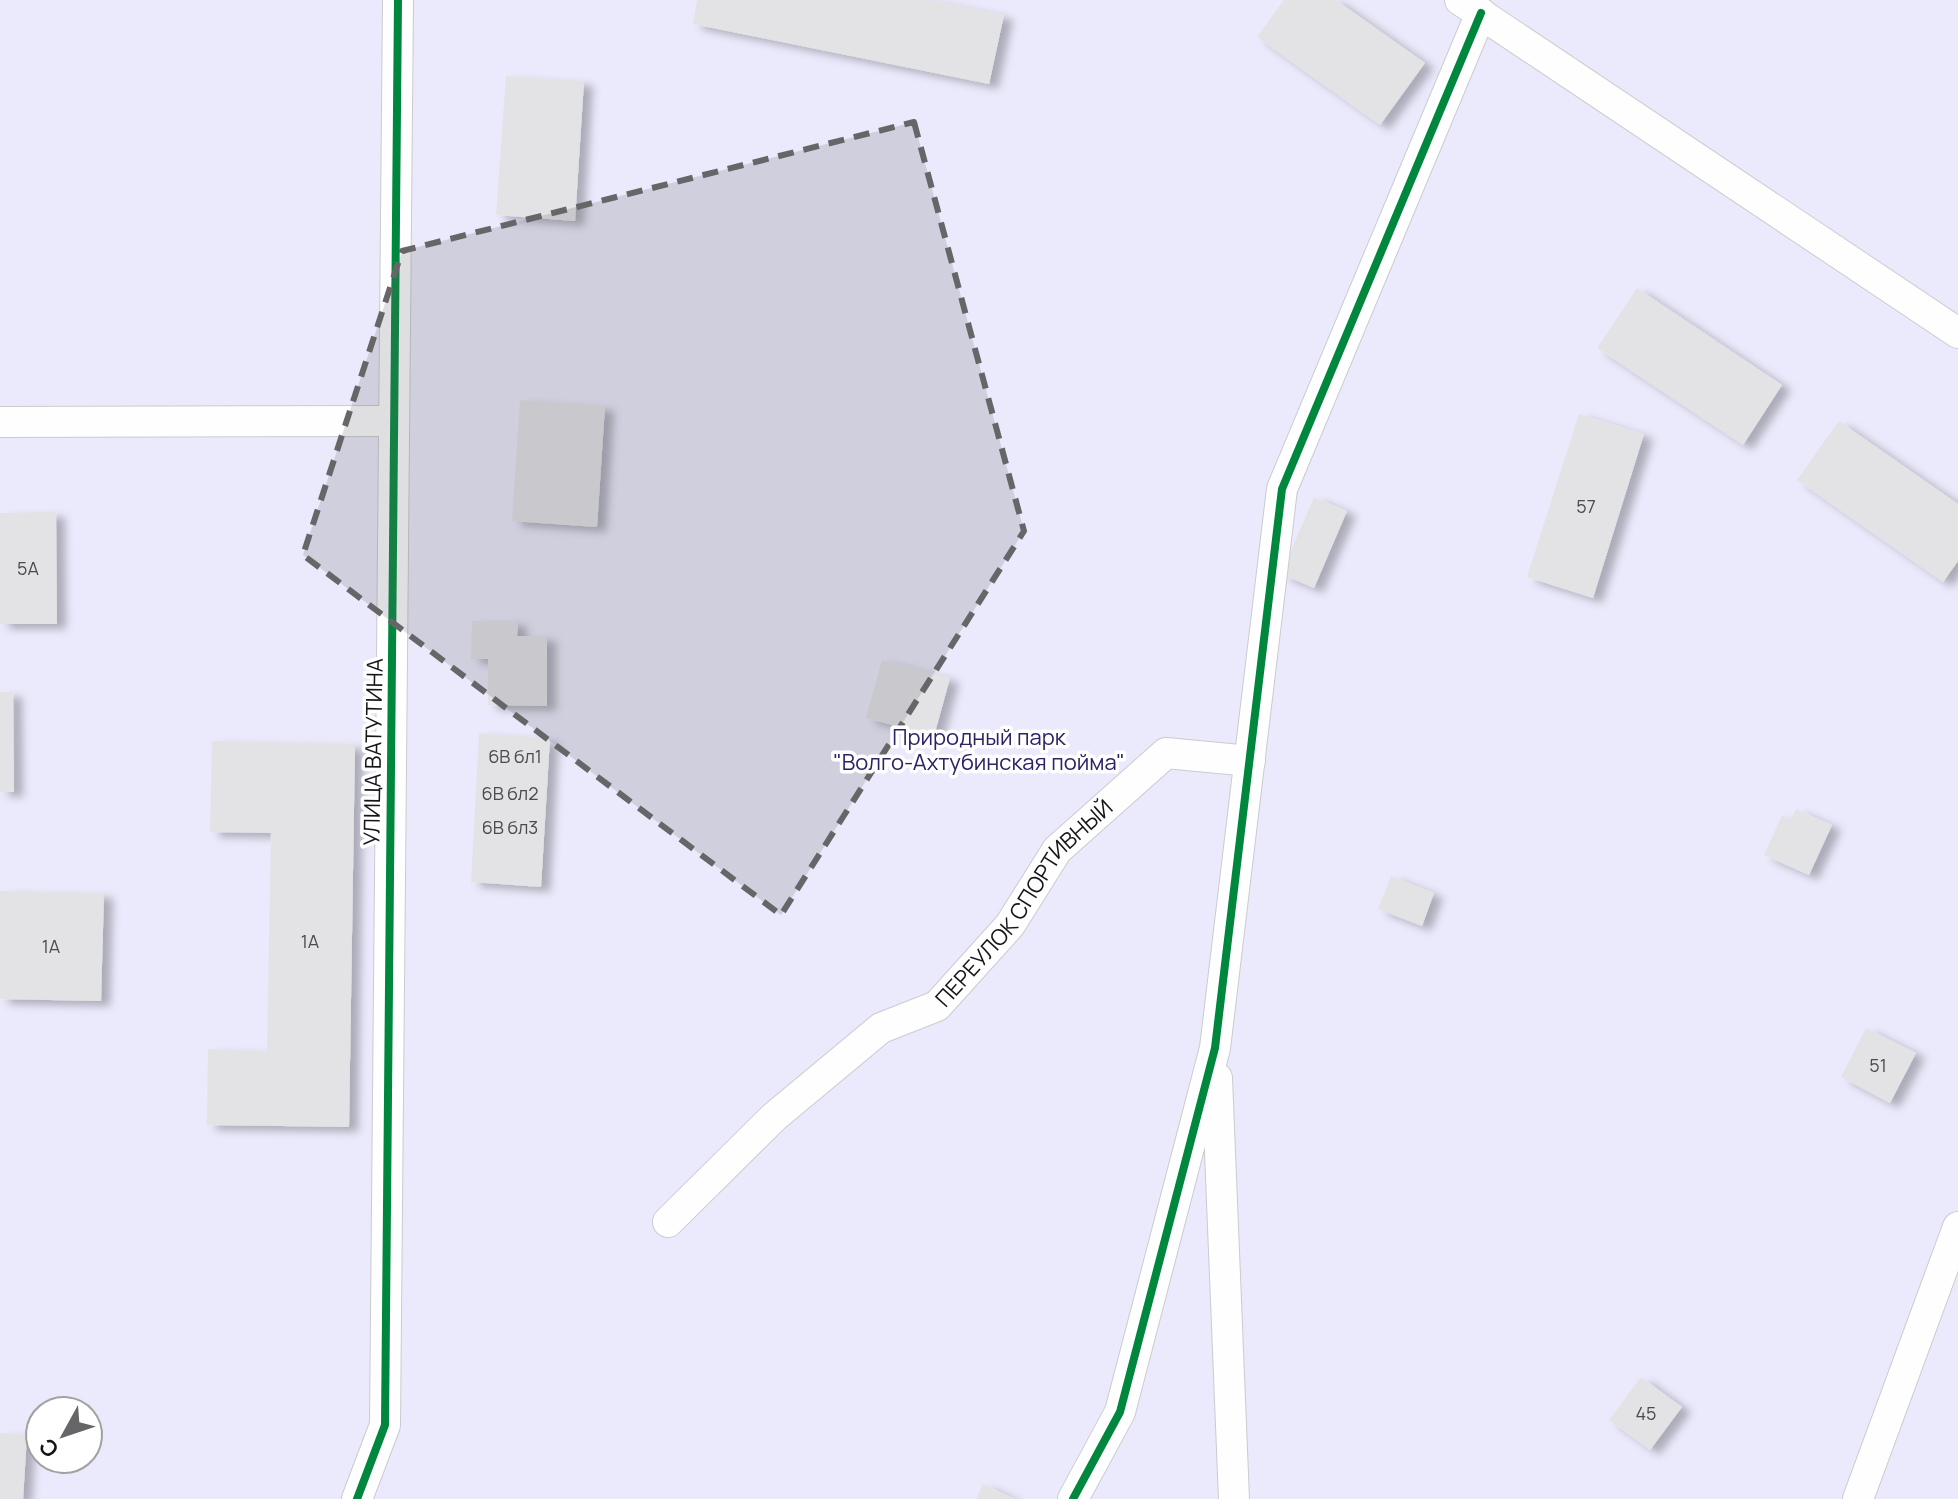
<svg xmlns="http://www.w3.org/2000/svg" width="1958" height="1499" font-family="Manrope,sans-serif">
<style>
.green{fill:#eaeafc;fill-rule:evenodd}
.building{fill:#e3e3e6;filter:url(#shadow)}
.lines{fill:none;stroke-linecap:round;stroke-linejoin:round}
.street-casing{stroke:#cbcbcf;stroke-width:32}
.street{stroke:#fefeff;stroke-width:30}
.cycleway-casing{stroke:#fff;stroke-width:13}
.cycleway{stroke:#00873e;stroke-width:8}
.marked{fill:#666669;fill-opacity:0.2;stroke:#666669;stroke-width:6;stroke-dasharray:16 10;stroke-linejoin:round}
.labels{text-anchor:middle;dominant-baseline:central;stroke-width:7;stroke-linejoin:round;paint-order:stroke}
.number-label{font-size:18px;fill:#4b4b4e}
.park-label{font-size:22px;fill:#2b2267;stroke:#fff}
.street-label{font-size:22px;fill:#151519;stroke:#fff}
</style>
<defs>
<filter id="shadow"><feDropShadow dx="9" dy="5" stdDeviation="4" flood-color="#0004"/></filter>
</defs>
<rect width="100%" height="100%" fill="#fbfbfe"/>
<path class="green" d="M 0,0 L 1958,0 L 1958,1499 L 0,1499 ZM 40,1411 L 88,1411 L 88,1459 L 40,1459 Z"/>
<path class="building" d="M 697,0 L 931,0 L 1004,15 L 989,84 L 693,24 Z
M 1284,0 L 1336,0 L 1425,63 L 1380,125 L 1257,37 Z
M 506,76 L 584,81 L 575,221 L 496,215 Z
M 1637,288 L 1782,385 L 1743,445 L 1597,348 Z
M 520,400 L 605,406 L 597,527 L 512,521 Z
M 1579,414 L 1644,434 L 1593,598 L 1527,577 Z
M 1839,421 L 1958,504 L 1958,561 L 1943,582 L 1797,480 Z
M 1314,497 L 1347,511 L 1314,588 L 1281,574 Z
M 56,512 L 57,624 L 0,624 L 0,513 Z
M 472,621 L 518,621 L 517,636 L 547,636 L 547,706 L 488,705 L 488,659 L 471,659 Z
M 882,660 L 950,678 L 934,736 L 866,718 Z
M 0,692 L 13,692 L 14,792 L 0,792 Z
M 479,733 L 550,738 L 541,887 L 471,882 Z
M 212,741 L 355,744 L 349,1127 L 207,1125 L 208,1049 L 267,1051 L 271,833 L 210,832 Z
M 1796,809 L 1832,825 L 1809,875 L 1764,855 L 1782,815 L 1791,819 Z
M 1391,876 L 1434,893 L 1422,926 L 1378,909 Z
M 0,891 L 104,893 L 101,1001 L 0,999 Z
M 1866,1028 L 1916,1053 L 1890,1103 L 1841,1077 Z
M 1641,1377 L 1682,1407 L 1650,1450 L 1609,1420 Z
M 0,1433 L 27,1435 L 23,1499 L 0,1499 Z
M 983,1484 L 1015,1499 L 976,1499 Z"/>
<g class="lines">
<g class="street-casing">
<g id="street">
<path d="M 1460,0 L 1958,333"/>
<path d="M 0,422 L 394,421"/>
<path d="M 1217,1078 L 1234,1499"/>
<path id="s1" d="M 668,1222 L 774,1117 L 881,1028 L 937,1006 L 1010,925 L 1057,850 L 1166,753 L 1250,761"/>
<path d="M 357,1499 L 385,1425 L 398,0"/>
<path d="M 1073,1499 L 1120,1412 L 1215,1048 L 1282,489 L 1481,13"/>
<path d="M 1858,1499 L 1958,1227"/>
</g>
</g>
<use href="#street" class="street"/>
<g class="cycleway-casing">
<path id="cycleway" d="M 357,1499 L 385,1425 L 398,0
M 1073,1499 L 1120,1412 L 1215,1048 L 1282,489 L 1481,13"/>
</g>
<use href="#cycleway" class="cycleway"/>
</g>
<path class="marked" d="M 914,122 L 1024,531 L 781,915 L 303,555 L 402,251 Z"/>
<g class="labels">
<g class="number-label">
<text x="1586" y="506">57</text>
<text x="28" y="568">5А</text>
<text x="515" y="756">6В бл1</text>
<text x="510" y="793">6В бл2</text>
<text x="510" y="827">6В бл3</text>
<text x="310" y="941">1А</text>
<text x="51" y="946">1А</text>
<text x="1878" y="1065">51</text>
<text x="1646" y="1413">45</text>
</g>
<g class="park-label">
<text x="979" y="737">Природный парк<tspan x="979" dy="25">"Волго-Ахтубинская пойма"</tspan></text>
</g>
<g class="street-label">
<text transform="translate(373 752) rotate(-89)">УЛИЦА ВАТУТИНА</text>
<text stroke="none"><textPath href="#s1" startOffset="484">ПЕРЕУЛОК СПОРТИВНЫЙ</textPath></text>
</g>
</g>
<g transform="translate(64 1435) rotate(230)"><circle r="38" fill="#ffffff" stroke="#a1a1a3" stroke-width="2"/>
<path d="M0-6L14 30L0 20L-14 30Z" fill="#666669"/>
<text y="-12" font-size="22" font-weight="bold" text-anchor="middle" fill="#151519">С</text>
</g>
</svg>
